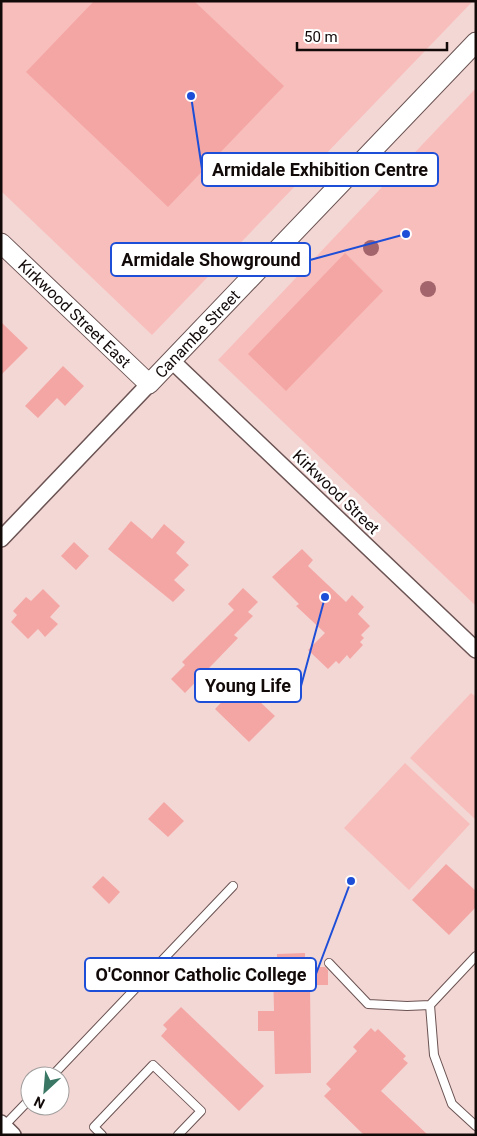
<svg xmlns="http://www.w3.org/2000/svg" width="477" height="1136" font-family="Roboto,sans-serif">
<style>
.green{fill:#f8bebc}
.building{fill:#f4a6a4}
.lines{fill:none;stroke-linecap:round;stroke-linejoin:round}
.service-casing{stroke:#6a5352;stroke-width:10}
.minor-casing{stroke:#6a5352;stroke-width:18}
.tertiary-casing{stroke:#6a5352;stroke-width:21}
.service{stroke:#fff;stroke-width:8}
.minor{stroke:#fff;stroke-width:15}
.tertiary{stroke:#fff;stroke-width:19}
.tree{fill:#a3646b}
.labels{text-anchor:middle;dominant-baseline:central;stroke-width:5;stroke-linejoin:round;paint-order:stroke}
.street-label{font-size:16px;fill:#120909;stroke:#fff}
.leader{fill:none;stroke:#1d4ed8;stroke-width:2}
.callout-dot{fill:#1d4ed8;stroke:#fff;stroke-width:2}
.callout{fill:#fff;stroke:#1d4ed8;stroke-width:2}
.callout-label{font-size:18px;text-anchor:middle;font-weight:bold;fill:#120909}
</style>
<rect width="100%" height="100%" fill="#f3d7d5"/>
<path class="green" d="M 1,1 L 473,1 L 152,335 L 1,191 Z
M 476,88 L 476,606 L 218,360 Z
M 471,693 L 476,697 L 476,820 L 410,758 Z
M 405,763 L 470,824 L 409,890 L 344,828 Z"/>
<path class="building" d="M 94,1 L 194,1 L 284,86 L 168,207 L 26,72 Z
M 345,253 L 383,291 L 286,391 L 248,354 Z
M 1,322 L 28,348 L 1,375 Z
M 63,366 L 84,386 L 65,406 L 57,398 L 38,418 L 25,406 Z
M 131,521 L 152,539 L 164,524 L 185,542 L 176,553 L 189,565 L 174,580 L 185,590 L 173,602 L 108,549 Z
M 74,542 L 89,556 L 76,570 L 61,556 Z
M 302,549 L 313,560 L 308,566 L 346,602 L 352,595 L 364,607 L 358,614 L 370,626 L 361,635 L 364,638 L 360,642 L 363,645 L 350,659 L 347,655 L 339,664 L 336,661 L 328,669 L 308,650 L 325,633 L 296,606 L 299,604 L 272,577 Z
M 243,588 L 258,602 L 248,612 L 253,616 L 234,635 L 238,638 L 185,693 L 171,679 L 185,665 L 182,662 L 234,610 L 228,604 Z
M 43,589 L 60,606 L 50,617 L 58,624 L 45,637 L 38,629 L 28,639 L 11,622 L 17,615 L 13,611 L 26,597 L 31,601 Z
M 240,683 L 275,716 L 249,742 L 215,709 Z
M 164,802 L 184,821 L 168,837 L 148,819 Z
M 446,864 L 476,891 L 476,907 L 449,935 L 412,900 Z
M 103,876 L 120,892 L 109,904 L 92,887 Z
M 305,953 L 305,967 L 325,967 L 328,970 L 328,985 L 310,985 L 311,1073 L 275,1074 L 274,1031 L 258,1031 L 258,1011 L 274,1011 L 273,968 L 277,968 L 277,954 Z
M 181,1007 L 264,1086 L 239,1111 L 161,1036 L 167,1029 L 163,1025 Z
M 371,1028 L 375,1032 L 378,1029 L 406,1056 L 403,1059 L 408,1063 L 381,1091 L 428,1135 L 364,1135 L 324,1096 L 331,1089 L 326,1084 L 357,1051 L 353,1047 Z"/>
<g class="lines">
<g class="service-casing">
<path id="service" d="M 476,956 L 430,1005 L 434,1055 L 452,1104 L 476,1126
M 329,963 L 368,1004 L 407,1006 L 430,1005
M 52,1076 L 233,886
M 4,1126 L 30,1099
M 102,1135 L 94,1127 L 153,1065 L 201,1111 L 178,1135"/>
</g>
<g class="minor-casing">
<path id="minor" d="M 171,360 L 476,650
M 1,539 L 149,384
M 1,1123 L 13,1135"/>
</g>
<g class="tertiary-casing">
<g id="tertiary">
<path id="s1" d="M 1,243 L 149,384 L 476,42"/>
</g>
</g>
<use href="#service" class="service"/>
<use href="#minor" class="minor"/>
<use href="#tertiary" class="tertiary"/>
</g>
<g class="tree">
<circle cx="371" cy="248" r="8"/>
<circle cx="428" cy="289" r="8"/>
</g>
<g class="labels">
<g class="street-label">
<text stroke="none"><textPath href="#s1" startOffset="102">Kirkwood Street East</textPath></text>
<text stroke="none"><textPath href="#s1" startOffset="274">Canambe Street</textPath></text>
<text transform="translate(336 492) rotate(44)">Kirkwood Street</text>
</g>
</g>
<path class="leader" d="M191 96L202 169M406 234L310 260M325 597L301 686M351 881L316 974"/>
<g class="callout-dot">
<circle cx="191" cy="96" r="5"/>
<circle cx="406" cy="234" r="5"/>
<circle cx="325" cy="597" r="5"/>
<circle cx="351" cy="881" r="5"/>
</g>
<g class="callout">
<rect x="202" y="153" width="236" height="33" rx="5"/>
<rect x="111" y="243" width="199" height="33" rx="5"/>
<rect x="195" y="669" width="106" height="33" rx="5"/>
<rect x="85" y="958" width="231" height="33" rx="5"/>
</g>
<g class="callout-label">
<text x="320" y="176">Armidale Exhibition Centre</text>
<text x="211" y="266">Armidale Showground</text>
<text x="248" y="692">Young Life</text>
<text x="201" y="981">O'Connor Catholic College</text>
</g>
<rect width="477" height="1136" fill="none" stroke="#120909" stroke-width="5"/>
<g transform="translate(45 1091) rotate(206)"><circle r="24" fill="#ffffff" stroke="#a09d9d"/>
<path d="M0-4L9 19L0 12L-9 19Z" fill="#397764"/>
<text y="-8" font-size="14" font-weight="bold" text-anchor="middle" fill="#120909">N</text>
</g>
<path d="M297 42v8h150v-8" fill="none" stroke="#120909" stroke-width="2.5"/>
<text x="304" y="42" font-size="15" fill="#120909" stroke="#ffffff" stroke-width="4" paint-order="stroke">50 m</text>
</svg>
